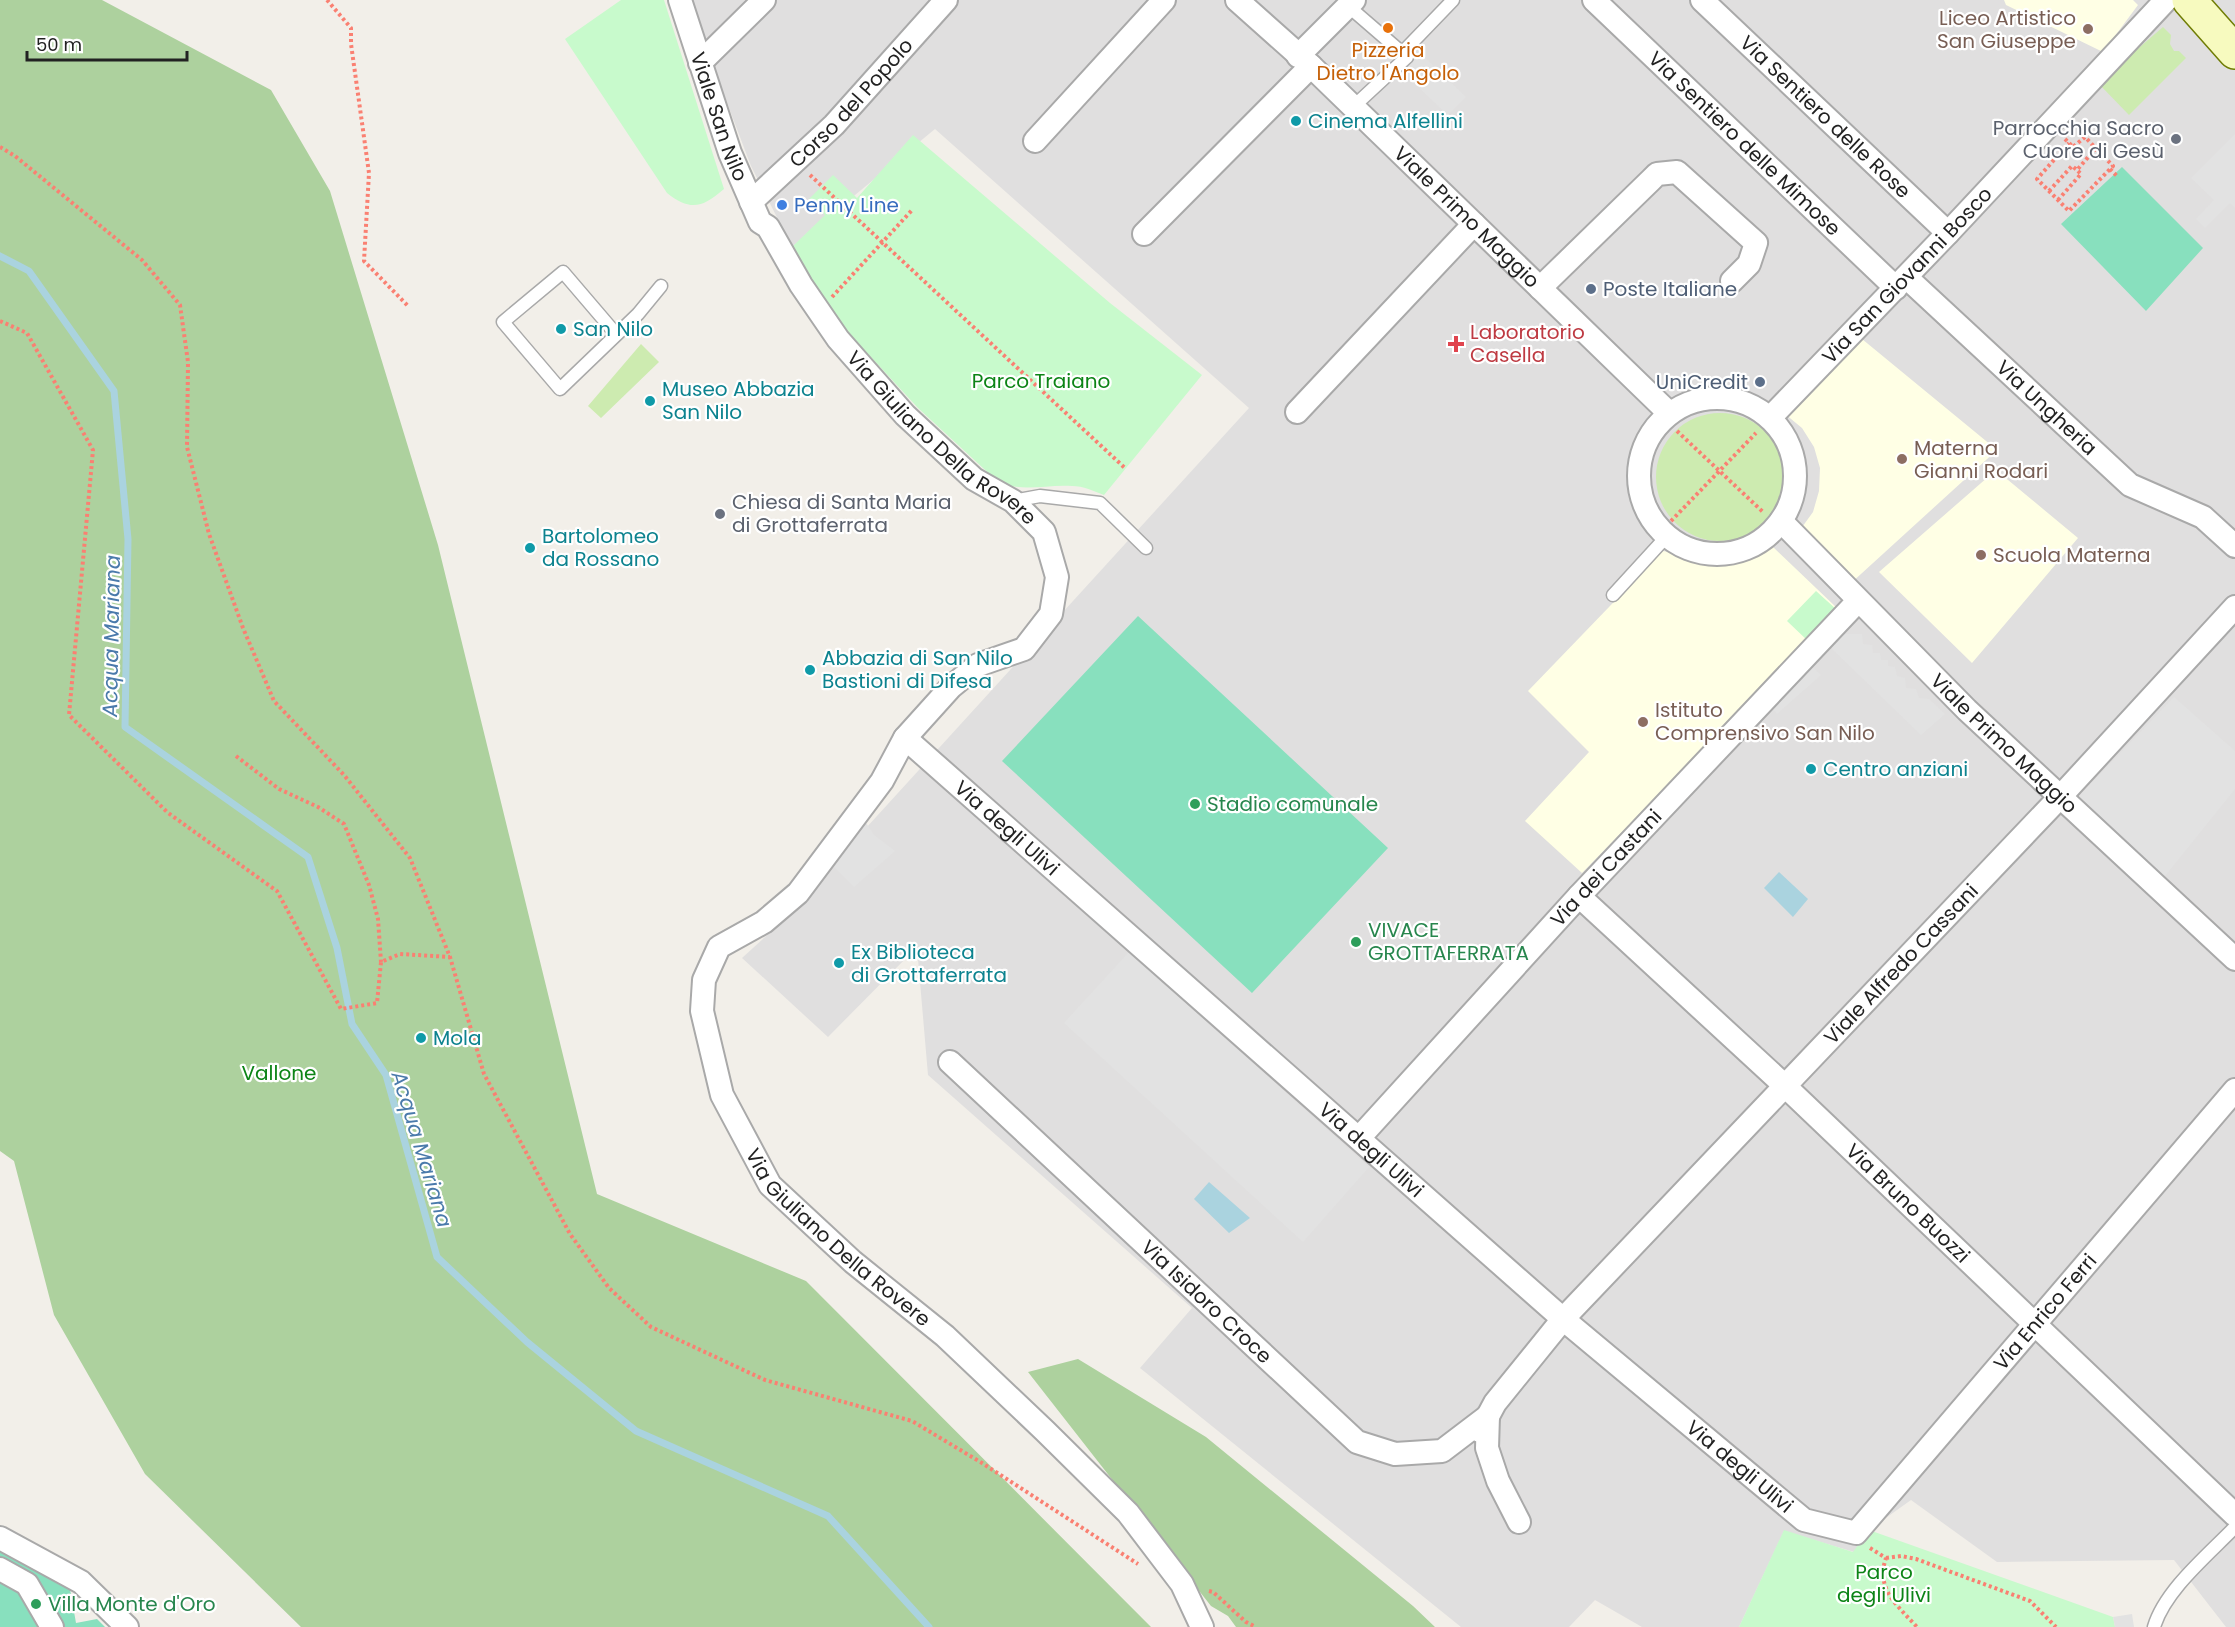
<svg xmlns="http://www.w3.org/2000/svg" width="2235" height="1627" font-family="Poppins,sans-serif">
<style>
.residential{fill:#e0dfdf}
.education{fill:#ffffe5}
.grass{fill:#cdebb0}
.forest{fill:#add19e}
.park{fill:#c8facc}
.pitch{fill:#88e0be}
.parking{fill:#e2e2e2}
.water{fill:#aad3df}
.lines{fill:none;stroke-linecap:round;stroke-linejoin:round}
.stream{stroke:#aad3df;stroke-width:7}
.lane-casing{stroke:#a9a9a9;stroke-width:15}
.street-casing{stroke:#a9a9a9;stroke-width:26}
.secondary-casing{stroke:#707d05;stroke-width:36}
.path{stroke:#fa8072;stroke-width:4;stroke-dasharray:3 3;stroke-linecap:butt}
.lane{stroke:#fff;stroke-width:12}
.street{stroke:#fff;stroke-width:22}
.secondary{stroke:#f7fabf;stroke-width:33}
.food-dot{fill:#e8710a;stroke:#fff;stroke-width:2}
.education-dot{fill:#8d6e63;stroke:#fff;stroke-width:2}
.culture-dot{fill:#0f9aa8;stroke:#fff;stroke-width:2}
.worship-dot{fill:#6b7280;stroke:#fff;stroke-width:2}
.shop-dot{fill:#3f7fe0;stroke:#fff;stroke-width:2}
.service-dot{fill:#5c6f8a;stroke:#fff;stroke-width:2}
.health-dot{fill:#e0444e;stroke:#fff;stroke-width:2}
.leisure-dot{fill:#2e9e5b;stroke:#fff;stroke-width:2}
.labels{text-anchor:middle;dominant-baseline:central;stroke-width:4.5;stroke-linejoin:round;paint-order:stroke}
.education-label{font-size:20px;fill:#785e54;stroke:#fff;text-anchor:start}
.food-label{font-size:20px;fill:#c56008;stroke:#fff}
.street-label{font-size:20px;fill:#222;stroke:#fff}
.culture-label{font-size:20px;fill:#0d838f;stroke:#fff;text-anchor:start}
.worship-label{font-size:20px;fill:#5b616d;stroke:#fff;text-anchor:end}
.shop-label{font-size:20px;fill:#366cbe;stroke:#fff;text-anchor:start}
.service-label{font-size:20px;fill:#4e5e75;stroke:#fff;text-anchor:start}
.health-label{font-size:20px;fill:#be3a42;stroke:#fff;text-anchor:start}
.park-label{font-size:20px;fill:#0c8416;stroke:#fff}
.leisure-label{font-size:20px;fill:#27864d;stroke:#fff;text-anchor:start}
.water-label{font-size:21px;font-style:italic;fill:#4a7aab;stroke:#fff}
</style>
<rect width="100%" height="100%" fill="#f2efe9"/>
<path class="residential" d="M 688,0 L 2235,0 L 2235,1627 L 2226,1627 L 2174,1560 L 1997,1562 L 1911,1500 L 1869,1530 L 1854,1552 L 1784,1531 L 1739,1627 L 1642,1627 L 1595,1600 L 1569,1627 L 1461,1627 L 1140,1368 L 1192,1308 L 928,1075 L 917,947 L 828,1037 L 742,958 L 796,909 L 794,907 L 1249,408 L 935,129 L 792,247 L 751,166 Z"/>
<path class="education" d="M 2004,0 L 2133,0 L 2138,5 L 2103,52 L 2006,5 Z
M 1862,339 L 1997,450 L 1850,584 L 1800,530 L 1813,512 L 1819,491 L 1820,468 L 1814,447 L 1802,428 L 1785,414 Z
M 1996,470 L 2078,538 L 1972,663 L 1879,572 Z
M 1772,546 L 1838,609 L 1582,873 L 1525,821 L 1589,752 L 1528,691 L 1663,551 L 1715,561 L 1745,558 Z"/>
<path class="grass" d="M 2163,27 L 2171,35 L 2170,44 L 2174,51 L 2179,51 L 2186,58 L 2129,115 L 2098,83 Z
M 641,344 L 659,362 L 601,418 L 588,406 Z
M1656 477a64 64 0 1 1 128 0a64 64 0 1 1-128 0Z"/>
<path class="forest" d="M 0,0 L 102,0 L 271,90 L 330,191 L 438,545 L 597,1194 L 806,1281 L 1151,1627 L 301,1627 L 145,1474 L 54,1315 L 14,1161 L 0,1151 Z
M 1078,1359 L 1206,1437 L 1413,1606 L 1435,1627 L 1236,1627 L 1228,1616 L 1211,1606 L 1028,1372 Z"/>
<path class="park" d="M 621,0 L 664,0 L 724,189 C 703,207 691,212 667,193 L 565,39 Z
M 913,135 L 1110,303 L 1202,375 L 1104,495 C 1094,491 1083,486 1072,486 C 1045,484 1020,494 996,480 L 918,408 L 845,329 L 801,264 L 795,258 L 798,255 L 792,247 L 825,215 L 809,199 L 833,175 L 857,198 Z
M 1816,591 L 1837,610 L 1808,641 L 1787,621 Z
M 1784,1530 L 1853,1552 L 1869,1530 L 2113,1617 L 2115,1627 L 1739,1627 Z"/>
<path class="pitch" d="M 2122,167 L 2203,248 L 2146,311 L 2061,224 Z
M 1138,616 L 1388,848 L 1252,993 L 1002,761 Z
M 0,1552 L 70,1589 L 76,1623 L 97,1619 L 105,1627 L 0,1627 Z"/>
<path class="parking" d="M 1419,52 L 1466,97 L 1448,115 L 1401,71 Z
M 2235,134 L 2235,208 L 2230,203 L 2205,228 L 2196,219 L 2214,200 L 2191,178 Z
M 1837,634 L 1862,634 L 1863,644 L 1872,645 L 1873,653 L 1880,653 L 1881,660 L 1888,660 L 1888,666 L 1895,667 L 1897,676 L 1905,678 L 1906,688 L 1916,689 L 1919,698 L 1929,699 L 1945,714 L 1921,735 L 1827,644 Z
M 1810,665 L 1821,675 L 1777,714 L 1768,703 Z
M 2174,697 L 2235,751 L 2235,789 L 2161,881 L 2078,797 Z
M 863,818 L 874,835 L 895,851 L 854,887 L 833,866 Z
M 1129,952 L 1369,1167 L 1303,1242 L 1064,1023 Z
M 2132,1614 L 2134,1627 L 2115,1627 L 2113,1617 Z"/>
<path class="water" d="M 1779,872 L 1808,899 L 1793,917 L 1764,888 Z
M 1209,1182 L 1250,1218 L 1229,1233 L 1194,1199 Z"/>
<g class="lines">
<path class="stream" d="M 0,256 L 29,271 L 114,391 L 128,539 L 125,727 L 308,857 L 337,948 L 352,1024 L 386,1075 L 437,1257 L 527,1342 L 636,1431 L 828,1516 L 929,1627"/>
<g class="lane-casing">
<path id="lane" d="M 1348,6 L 1407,57 L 1353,107
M 1402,53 L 1453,0
M 616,334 L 563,272 L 503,322 L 560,389 L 638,314 L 661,286
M 1013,501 L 1040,496 L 1100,503 L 1146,548
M 1613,595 L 1667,536
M 2154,1627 C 2165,1590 2208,1555 2235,1527"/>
</g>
<g class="street-casing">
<g id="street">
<path id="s1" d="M 680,0 L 730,153 L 760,222 L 768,227 L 801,285 L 838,339 L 905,415 L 974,479 L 1013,501 L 1044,532 L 1057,577 L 1051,614 L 1024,649 L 978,665 L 951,687 L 905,738 L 882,781 L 798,893 L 764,922 L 719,947 L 704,980 L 702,1011 L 722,1095 L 770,1185 L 853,1262 L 945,1336 L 1045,1431 L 1128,1513 L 1182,1584 L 1202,1627"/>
<path id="s2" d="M 1237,0 L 1311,66 L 1669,413"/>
<path id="s3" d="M 1594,0 L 1896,288"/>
<path id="s4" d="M 1702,0 L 1948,233"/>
<path d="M 1298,56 L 1354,0"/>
<path d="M 700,63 L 764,0"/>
<path d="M 1035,141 L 1164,0"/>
<path id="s5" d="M 751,202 L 834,125 L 946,0"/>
<path d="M 1144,234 L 1311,66"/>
<path id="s6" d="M 1906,277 L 2130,485 L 2203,517 L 2235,546"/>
<path d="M 1540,288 L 1651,180 L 1657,174 L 1677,172 L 1756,243 L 1749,264 L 1732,281"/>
<circle cx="1717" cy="476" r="78"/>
<path d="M 1297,412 L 1474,224"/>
<path id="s7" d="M 1770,418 L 1948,233 L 2166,0"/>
<path id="s8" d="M 1781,521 L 1967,710 L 2235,959"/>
<path id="s9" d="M 905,738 L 1563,1319 L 1804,1520 L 1856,1533 L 2235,1090"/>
<path id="s10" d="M 1579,896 L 1784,1085 L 2235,1515"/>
<path id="s11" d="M 950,1062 L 1357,1442 L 1395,1454 L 1442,1451 L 1488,1416"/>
<path id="s12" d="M 1359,1138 L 1579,896 L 1858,601"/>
<path d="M 1488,1416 L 1487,1448 L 1498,1481 L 1519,1522"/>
<path id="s13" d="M 1480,1431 L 1495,1403 L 1563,1319 L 2060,797 L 2235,607"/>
<path d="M 0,1538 L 81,1582 L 127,1627"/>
<path d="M 0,1569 L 27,1584 L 52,1627"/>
</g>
</g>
<g class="secondary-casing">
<path id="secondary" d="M 2189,0 L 2235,52"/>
</g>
<path class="path" d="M 327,0 L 351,28 L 351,44 L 369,173 L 364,261 L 408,306
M 2065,139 L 2073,147 L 2085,137 L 2113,166 L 2069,211 L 2037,179 L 2069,143
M 0,147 L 15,156 L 142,260 L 180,305 L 188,362 L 187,447 L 209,534 L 243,628 L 274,701 L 344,775 L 410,858 L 450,957 L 484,1074 L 570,1234 L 609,1288 L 651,1327 L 765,1380 L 912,1421 L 982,1463 L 1138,1564
M 2110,169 L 2117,176
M 810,175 L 1126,469
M 2049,191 L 2072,166 L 2077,170 L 2096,148
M 2058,200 L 2081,174 L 2077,170
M 832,297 L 913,209
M 0,321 L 27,333 L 93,450 L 69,715 L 167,812 L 277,891 L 341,1009 L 377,1003 L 381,962 L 400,954 L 450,957
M 1677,431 L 1763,512
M 1671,521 L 1756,433
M 236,756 L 279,789 L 318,807 L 344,824 L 369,885 L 378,919 L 381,962
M 1870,1548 L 1886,1558 C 1875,1589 1898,1606 1917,1627
M 1886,1558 L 1901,1556 L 1916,1559 L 2030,1601 L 2056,1627
M 1209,1591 L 1213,1592 L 1246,1622 L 1256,1627"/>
<use href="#lane" class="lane"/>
<use href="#street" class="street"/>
<use href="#secondary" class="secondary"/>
</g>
<circle class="food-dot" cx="1388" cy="28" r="6"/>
<g class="education-dot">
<circle cx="2088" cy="29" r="6"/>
<circle cx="1902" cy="459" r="6"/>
<circle cx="1981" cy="555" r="6"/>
<circle cx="1643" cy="722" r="6"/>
</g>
<g class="culture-dot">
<circle cx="1296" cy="121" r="6"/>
<circle cx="561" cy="329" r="6"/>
<circle cx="650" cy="401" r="6"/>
<circle cx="530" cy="548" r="6"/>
<circle cx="810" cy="670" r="6"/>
<circle cx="1811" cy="769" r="6"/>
<circle cx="839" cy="963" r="6"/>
<circle cx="421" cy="1038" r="6"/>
</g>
<g class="worship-dot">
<circle cx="2176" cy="139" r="6"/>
<circle cx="720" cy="514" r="6"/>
</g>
<circle class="shop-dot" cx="782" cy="205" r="6"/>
<g class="service-dot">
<circle cx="1591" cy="289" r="6"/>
<circle cx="1760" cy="382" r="6"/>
</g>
<path class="health-dot" d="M1453 335h6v6h6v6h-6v6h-6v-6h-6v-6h6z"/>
<g class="leisure-dot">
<circle cx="1195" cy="804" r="6"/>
<circle cx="1356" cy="942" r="6"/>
<circle cx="36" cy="1604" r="6"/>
</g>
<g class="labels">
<g class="education-label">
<text x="2076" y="18" text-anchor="end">Liceo Artistico<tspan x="2076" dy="23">San Giuseppe</tspan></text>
<text x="1914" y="448">Materna<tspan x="1914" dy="23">Gianni Rodari</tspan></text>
<text x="1993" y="555">Scuola Materna</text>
<text x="1655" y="710">Istituto<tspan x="1655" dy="23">Comprensivo San Nilo</tspan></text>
</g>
<g class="food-label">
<text x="1388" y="50">Pizzeria<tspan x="1388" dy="23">Dietro l'Angolo</tspan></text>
</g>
<g class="street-label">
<text stroke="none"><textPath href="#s5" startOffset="141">Corso del Popolo</textPath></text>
<text stroke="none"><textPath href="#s1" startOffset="123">Viale San Nilo</textPath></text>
<text stroke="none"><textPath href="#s4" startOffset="170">Via Sentiero delle Rose</textPath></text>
<text stroke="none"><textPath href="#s3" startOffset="208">Via Sentiero delle Mimose</textPath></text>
<text stroke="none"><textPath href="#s2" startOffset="316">Viale Primo Maggio</textPath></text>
<text stroke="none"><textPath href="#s7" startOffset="198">Via San Giovanni Bosco</textPath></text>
<text stroke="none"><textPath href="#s6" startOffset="192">Via Ungheria</textPath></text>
<text stroke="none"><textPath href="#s1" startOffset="522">Via Giuliano Della Rovere</textPath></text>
<text stroke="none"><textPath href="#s8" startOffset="315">Viale Primo Maggio</textPath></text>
<text stroke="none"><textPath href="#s9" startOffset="136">Via degli Ulivi</textPath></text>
<text stroke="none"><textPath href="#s12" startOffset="366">Via dei Castani</textPath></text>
<text stroke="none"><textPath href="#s13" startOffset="630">Viale Alfredo Cassani</textPath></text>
<text stroke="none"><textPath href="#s9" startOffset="622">Via degli Ulivi</textPath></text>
<text stroke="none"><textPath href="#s10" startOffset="450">Via Bruno Buozzi</textPath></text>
<text stroke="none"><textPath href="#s1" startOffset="1568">Via Giuliano Della Rovere</textPath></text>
<text stroke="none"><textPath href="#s11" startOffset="351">Via Isidoro Croce</textPath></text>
<text stroke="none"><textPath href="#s9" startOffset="1536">Via Enrico Ferri</textPath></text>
<text stroke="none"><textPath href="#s9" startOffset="1108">Via degli Ulivi</textPath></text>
</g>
<g class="culture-label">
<text x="1308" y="121">Cinema Alfellini</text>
<text x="573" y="329">San Nilo</text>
<text x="662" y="389">Museo Abbazia<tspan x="662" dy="23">San Nilo</tspan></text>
<text x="542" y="536">Bartolomeo<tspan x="542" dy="23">da Rossano</tspan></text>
<text x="822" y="658">Abbazia di San Nilo<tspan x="822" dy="23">Bastioni di Difesa</tspan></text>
<text x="1823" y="769">Centro anziani</text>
<text x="851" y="952">Ex Biblioteca<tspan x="851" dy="23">di Grottaferrata</tspan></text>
<text x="433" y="1038">Mola</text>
</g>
<g class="worship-label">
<text x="2164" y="128">Parrocchia Sacro<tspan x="2164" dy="23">Cuore di Gesù</tspan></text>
<text x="732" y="502" text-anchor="start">Chiesa di Santa Maria<tspan x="732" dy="23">di Grottaferrata</tspan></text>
</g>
<g class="shop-label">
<text x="794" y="205">Penny Line</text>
</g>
<g class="service-label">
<text x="1603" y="289">Poste Italiane</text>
<text x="1748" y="382" text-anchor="end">UniCredit</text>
</g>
<g class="health-label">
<text x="1470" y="332">Laboratorio<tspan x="1470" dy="23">Casella</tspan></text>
</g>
<g class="park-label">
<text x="1041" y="381">Parco Traiano</text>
<text x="279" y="1073">Vallone</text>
<text x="1884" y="1572">Parco<tspan x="1884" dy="23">degli Ulivi</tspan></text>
</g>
<g class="leisure-label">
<text x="1207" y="804">Stadio comunale</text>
<text x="1368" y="930">VIVACE<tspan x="1368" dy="23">GROTTAFERRATA</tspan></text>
<text x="48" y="1604">Villa Monte d'Oro</text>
</g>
<g class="water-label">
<text transform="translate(111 636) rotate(-89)">Acqua Mariana</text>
<text transform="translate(422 1149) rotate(73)">Acqua Mariana</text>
</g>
</g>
<path d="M27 51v9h160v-9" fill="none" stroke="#222222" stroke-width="3"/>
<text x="36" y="51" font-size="18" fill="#222222" stroke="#ffffff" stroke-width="4.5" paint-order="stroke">50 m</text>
</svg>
